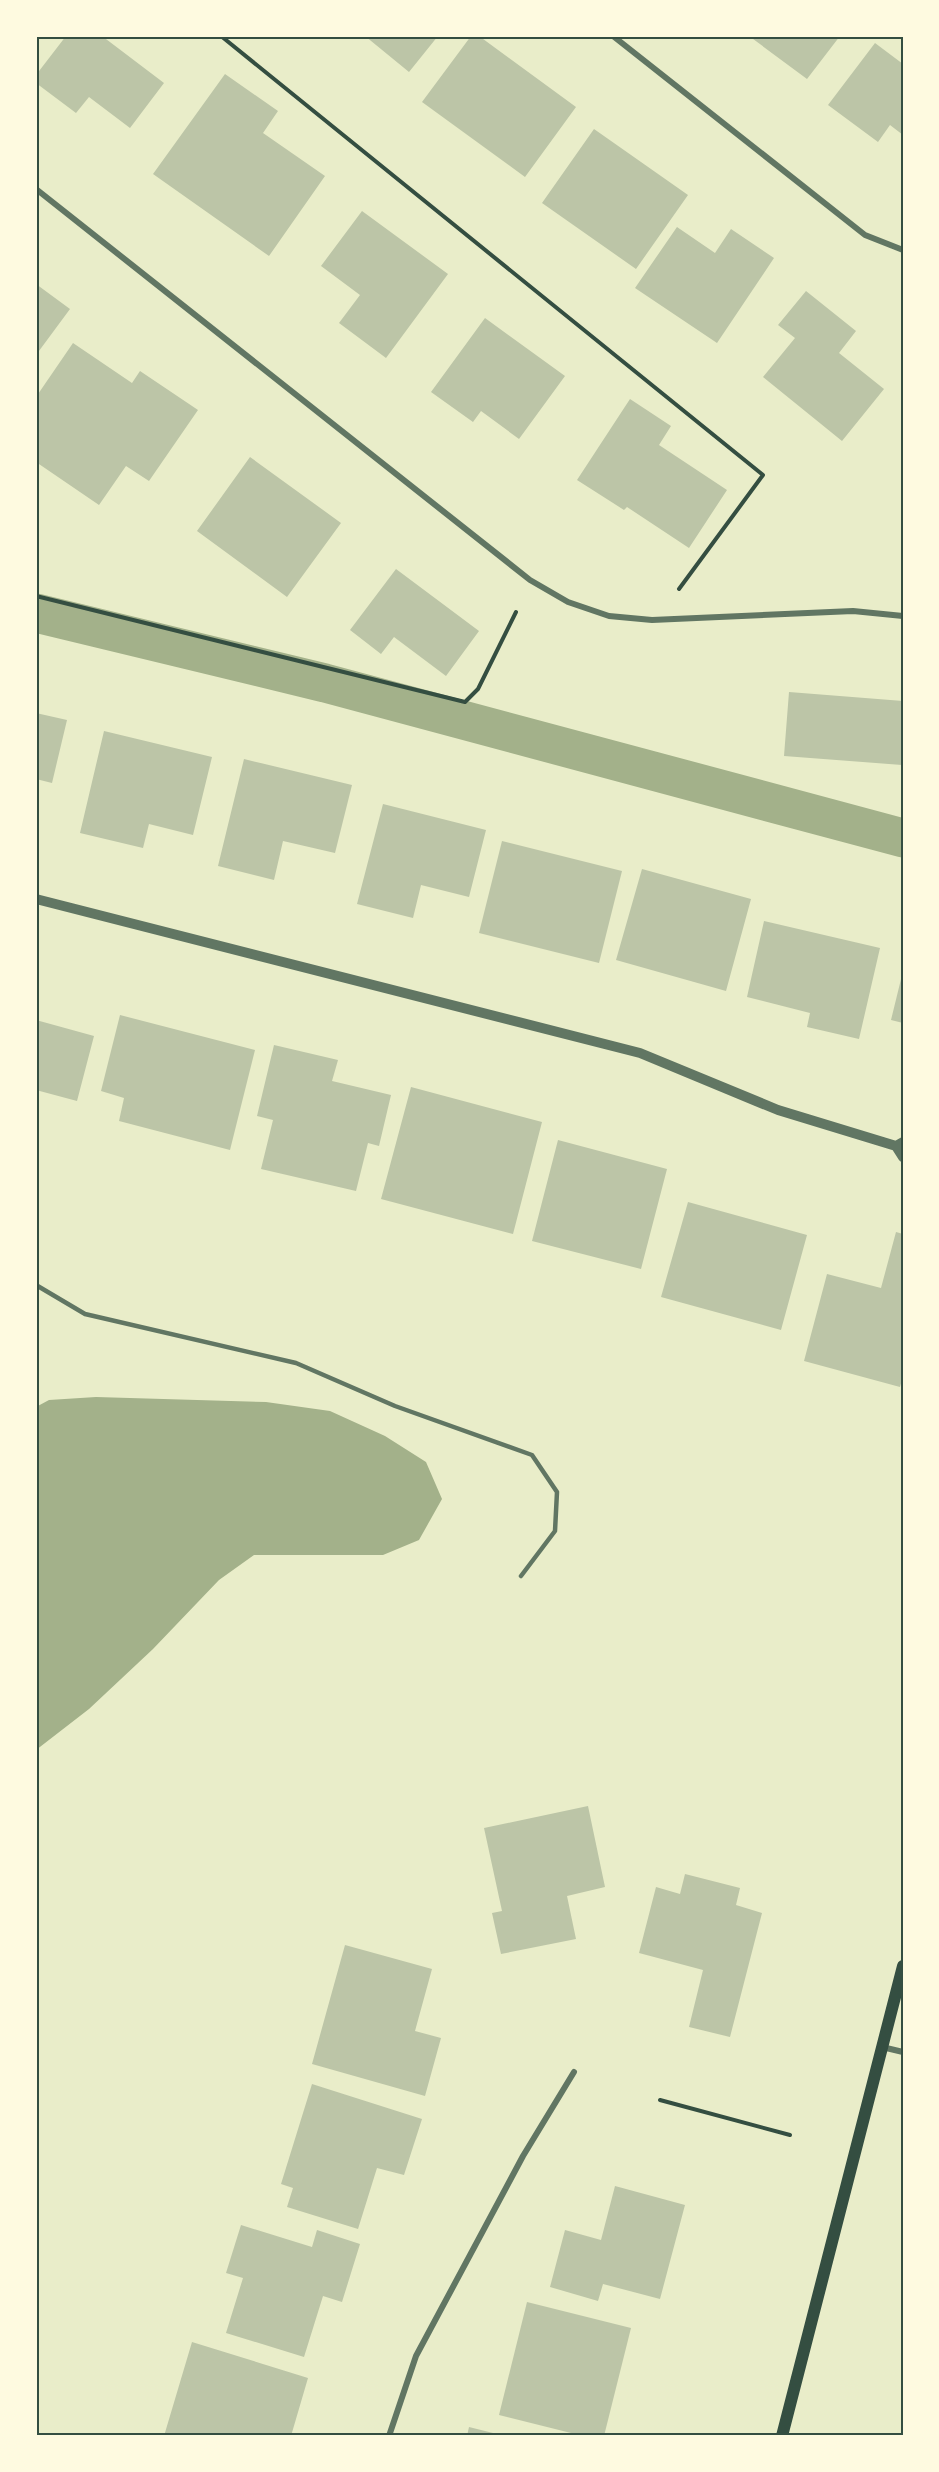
<svg xmlns="http://www.w3.org/2000/svg" width="939" height="2472" font-family="'Asap Condensed',sans-serif">
<style>
.water{fill:#a3b18a}
.lines{fill:none;stroke-linecap:round;stroke-linejoin:round}
.canal{stroke:#a3b18a;stroke-width:39}
.building{fill:#bcc5a7}
.path{stroke:#344e41;stroke-width:4}
.service{stroke:#617663;stroke-width:4.5}
.minor{stroke:#617663;stroke-width:6}
.tertiary{stroke:#617663;stroke-width:10}
.secondary{stroke:#344e41;stroke-width:12}
.neatline{fill:none;stroke:#344e41;stroke-width:2}
</style>
<rect width="100%" height="100%" fill="#e9edc9"/>
<path class="water" d="M 96,1397 L 266,1402 L 330,1411 L 385,1436 L 426,1462 L 442,1499 L 419,1540 L 383,1555 L 254,1555 L 219,1580 L 153,1649 L 89,1709 L 36,1750 L 36,1407 L 49,1400 Z"/>
<g class="lines">
<path class="canal" d="M 36,613 L 325,683 L 903,838"/>
</g>
<path class="building" d="M 66,36 L 102,36 L 164,83 L 130,128 L 89,97 L 76,113 L 36,83 L 36,75 Z
M 365,36 L 438,36 L 409,72 Z
M 471,36 L 479,36 L 576,107 L 525,177 L 422,102 Z
M 749,36 L 840,36 L 807,79 Z
M 875,43 L 903,64 L 903,135 L 890,125 L 878,142 L 828,105 Z
M 225,74 L 278,111 L 263,133 L 325,176 L 269,256 L 153,174 Z
M 594,129 L 688,195 L 636,269 L 542,203 Z
M 362,211 L 448,274 L 386,358 L 339,323 L 360,295 L 321,266 Z
M 677,227 L 715,253 L 731,229 L 774,258 L 717,343 L 635,288 Z
M 36,284 L 70,309 L 36,355 Z
M 806,291 L 856,331 L 839,353 L 884,389 L 842,441 L 763,377 L 795,338 L 778,325 Z
M 485,318 L 565,376 L 519,439 L 481,411 L 473,422 L 431,392 Z
M 73,343 L 132,383 L 140,371 L 198,410 L 149,481 L 126,466 L 99,505 L 36,462 L 36,397 Z
M 630,399 L 671,426 L 659,445 L 727,490 L 689,548 L 627,507 L 624,510 L 577,480 Z
M 250,457 L 341,523 L 287,597 L 197,531 Z
M 396,569 L 479,631 L 446,676 L 394,637 L 381,654 L 350,630 Z
M 789,692 L 903,701 L 902,765 L 784,756 Z
M 36,713 L 67,720 L 52,783 L 36,779 Z
M 104,731 L 212,757 L 193,835 L 149,824 L 143,848 L 80,833 Z
M 244,759 L 352,785 L 335,853 L 283,841 L 274,880 L 218,866 Z
M 383,804 L 486,830 L 469,897 L 421,885 L 413,918 L 357,904 Z
M 502,841 L 622,871 L 599,963 L 479,933 Z
M 642,869 L 751,899 L 726,991 L 616,960 Z
M 764,921 L 880,948 L 859,1039 L 807,1027 L 810,1013 L 747,997 Z
M 902,975 L 903,975 L 903,1023 L 891,1020 Z
M 120,1015 L 255,1050 L 230,1150 L 119,1121 L 124,1098 L 101,1091 Z
M 36,1020 L 94,1036 L 77,1101 L 36,1090 Z
M 274,1045 L 338,1060 L 332,1081 L 391,1095 L 379,1146 L 368,1143 L 356,1191 L 261,1169 L 273,1120 L 257,1116 Z
M 411,1087 L 542,1122 L 513,1234 L 381,1199 Z
M 558,1140 L 667,1169 L 641,1269 L 532,1241 Z
M 688,1202 L 807,1235 L 781,1330 L 661,1297 Z
M 896,1232 L 903,1234 L 903,1376 L 900,1387 L 804,1361 L 827,1274 L 881,1288 Z
M 588,1806 L 605,1887 L 567,1896 L 576,1939 L 501,1954 L 492,1913 L 502,1911 L 484,1828 Z
M 685,1874 L 740,1888 L 736,1905 L 762,1913 L 730,2037 L 689,2027 L 703,1970 L 639,1953 L 656,1887 L 680,1894 Z
M 345,1945 L 432,1969 L 415,2031 L 441,2038 L 425,2096 L 312,2064 Z
M 312,2084 L 422,2119 L 404,2175 L 377,2168 L 358,2229 L 287,2207 L 293,2188 L 281,2184 Z
M 615,2186 L 685,2205 L 660,2299 L 603,2284 L 598,2301 L 550,2287 L 565,2230 L 601,2240 Z
M 241,2225 L 312,2247 L 317,2230 L 360,2244 L 342,2302 L 323,2296 L 304,2357 L 226,2333 L 243,2278 L 226,2273 Z
M 527,2302 L 631,2328 L 604,2436 L 583,2436 L 499,2415 Z
M 192,2342 L 308,2378 L 291,2436 L 164,2436 Z
M 469,2427 L 501,2435 L 501,2436 L 467,2436 Z"/>
<g class="lines">
<path class="path" d="M 221,36 L 763,475 L 679,589
M 36,596 L 465,702 L 478,689 L 516,612
M 660,2100 L 790,2135"/>
<path class="service" d="M 36,1285 L 85,1314 L 296,1363 L 395,1406 L 532,1455 L 557,1492 L 555,1531 L 521,1576"/>
<path class="minor" d="M 613,36 L 865,235 L 903,250
M 36,189 L 530,580 L 568,602 L 609,616 L 652,620 L 853,611 L 903,616
M 882,2047 L 903,2052
M 389,2436 L 416,2356 L 523,2156 L 574,2072"/>
<path class="tertiary" d="M 36,899 L 640,1053 L 778,1110 L 896,1146
M 903,1142 L 896,1146 L 903,1157"/>
<path class="secondary" d="M 782,2436 L 903,1966"/>
</g>
<rect width="939" height="2472" fill="none" stroke="#fefae0" stroke-width="75"/>
<rect x="38" y="38" width="864" height="2396" class="neatline"/>
</svg>
